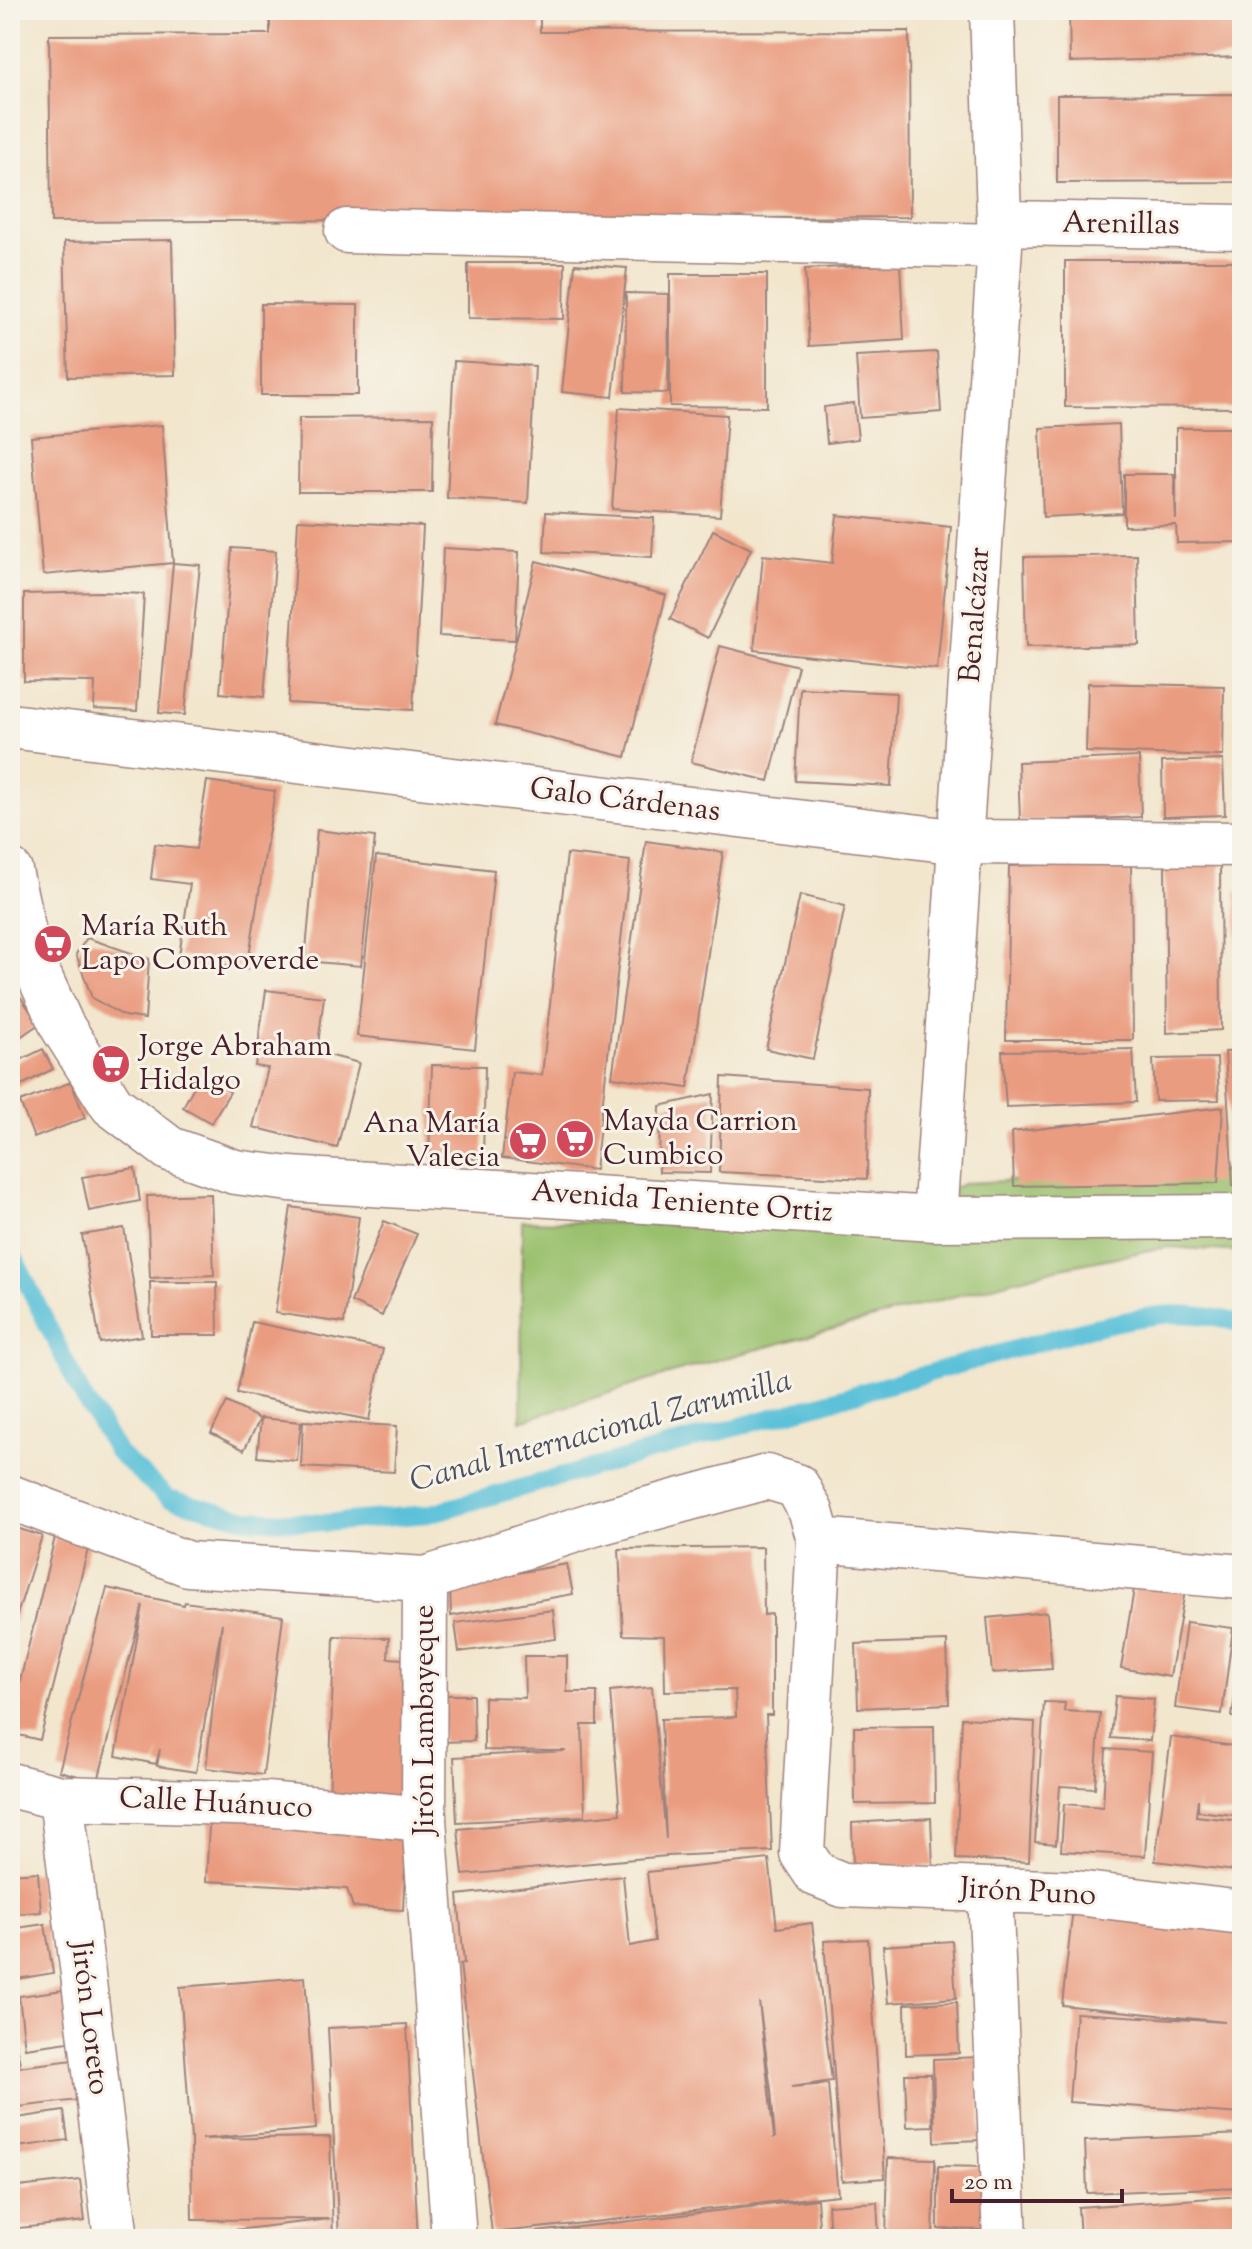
<svg xmlns="http://www.w3.org/2000/svg" width="1252" height="2249" font-family="'Sorts Mill Goudy',serif">
<style>
.green{fill:#99c06c;stroke:#72704c;stroke-width:2}
.lines{fill:none;stroke-linecap:round;stroke-linejoin:round}
.stream{stroke:#5cc1d9;stroke-width:18}
.building{fill:#ea9c80;fill-rule:evenodd}
.minor-casing{stroke:#9e827c;stroke-width:47}
.minor{stroke:#fff;stroke-width:44}
.labels{text-anchor:middle;dominant-baseline:central;stroke-width:6;stroke-linejoin:round;paint-order:stroke}
.street-label{font-size:30px;fill:#4a1f2b;stroke:#f7f3e8}
.poi-label{font-size:30px;fill:#4a1f2b;stroke:#f7f3e8;text-anchor:start}
.water-label{font-size:32px;font-style:italic;fill:#4f505f;stroke:#f7f3e8}
</style>
<rect width="100%" height="100%" fill="#f7f3e8"/>
<filter id="ink" filterUnits="userSpaceOnUse"><feTurbulence type="fractalNoise" baseFrequency=".0125" numOctaves="2"/><feDisplacementMap in="SourceGraphic" scale="16" xChannelSelector="R" yChannelSelector="G"/><feConvolveMatrix kernelMatrix="1 2 1 2 8 2 1 2 1" color-interpolation-filters="sRGB"/></filter>
<filter id="wash" filterUnits="userSpaceOnUse"><feTurbulence type="fractalNoise" baseFrequency=".006" numOctaves="4" result="noise"/><feDisplacementMap in="SourceGraphic" scale="32" xChannelSelector="R" yChannelSelector="G"/><feGaussianBlur stdDeviation="1.8" result="paint"/><feColorMatrix in="noise" values="0 0 0 0 0 0 0 0 0 0 0 0 0 0 0 0 0 1.4 0 .05"/><feComposite in="paint" operator="in"/></filter>
<g filter="url(#wash)">
<rect width="100%" height="100%" fill="#f2e6cd"/>
<path class="green" d="M 1225,1170 L 1242,1172 L 1242,1252 L 1167,1247 L 1056,1269 L 685,1369 L 521,1421 L 522,1221 L 845,1228 L 966,1183 Z"/>
<g class="lines">
<path class="stream" d="M 10,1249 L 82,1395 L 118,1453 L 168,1498 L 247,1519 L 325,1523 L 428,1514 L 1086,1329 C 1146,1316 1181,1306 1242,1324"/>
</g>
<g id="blocks">
<path class="building" d="M 195,10 L 254,10 L 254,14 L 195,17 Z
M 270,10 L 540,10 L 540,32 L 909,31 L 910,217 L 51,222 L 49,35 L 270,34 Z
M 1069,10 L 1242,10 L 1242,57 L 1070,62 Z
M 1236,94 L 1236,182 L 1057,183 L 1057,95 Z
M 172,240 L 175,375 L 68,377 L 64,242 Z
M 1065,261 L 1242,261 L 1242,408 L 1065,407 Z
M 468,263 L 565,263 L 564,319 L 468,318 Z
M 575,264 L 627,268 L 613,397 L 562,392 Z
M 900,264 L 904,340 L 809,346 L 805,269 Z
M 670,274 L 767,274 L 767,407 L 670,406 Z
M 626,293 L 669,294 L 668,393 L 625,392 Z
M 261,304 L 358,305 L 358,395 L 261,395 Z
M 937,352 L 941,412 L 860,418 L 856,356 Z
M 454,361 L 535,366 L 528,503 L 447,498 Z
M 854,403 L 858,439 L 827,443 L 824,407 Z
M 619,408 L 727,415 L 720,516 L 612,509 Z
M 433,417 L 432,492 L 298,492 L 299,418 Z
M 1119,424 L 1122,513 L 1043,517 L 1040,428 Z
M 162,425 L 173,563 L 43,575 L 31,437 Z
M 1176,428 L 1242,428 L 1242,542 L 1177,543 L 1176,525 L 1124,526 L 1124,474 L 1174,474 L 1176,520 Z
M 546,512 L 654,518 L 652,557 L 544,552 Z
M 837,515 L 951,527 L 937,669 L 754,650 L 763,555 L 832,563 Z
M 298,520 L 423,526 L 413,710 L 288,703 Z
M 713,530 L 751,549 L 708,638 L 670,619 Z
M 232,548 L 276,551 L 264,697 L 220,693 Z
M 443,548 L 519,552 L 515,640 L 439,636 Z
M 1137,555 L 1139,645 L 1026,647 L 1024,557 Z
M 536,561 L 666,595 L 626,757 L 495,725 Z
M 173,563 L 200,565 L 185,715 L 159,713 Z
M 100,592 L 144,594 L 137,711 L 94,709 L 95,682 L 24,681 L 24,594 Z
M 720,646 L 798,666 L 769,781 L 691,762 Z
M 1088,683 L 1224,686 L 1223,756 L 1086,752 Z
M 800,688 L 896,693 L 891,786 L 795,781 Z
M 1139,757 L 1141,817 L 1020,822 L 1018,762 Z
M 1223,760 L 1225,815 L 1163,817 L 1162,762 Z
M 207,781 L 275,791 L 247,969 L 179,956 L 190,884 L 151,879 L 155,844 L 196,849 Z
M 317,830 L 375,837 L 361,966 L 305,961 Z
M 646,841 L 723,852 L 688,1088 L 612,1077 Z
M 567,854 L 630,861 L 595,1170 L 502,1158 L 512,1072 L 542,1075 Z
M 376,856 L 494,870 L 475,1049 L 357,1036 Z
M 1131,862 L 1133,1040 L 1006,1040 L 1009,866 Z
M 1220,863 L 1221,1030 L 1167,1033 L 1165,866 Z
M 1235,891 L 1242,891 L 1242,967 L 1238,967 Z
M 800,895 L 845,906 L 813,1059 L 766,1049 Z
M 87,938 L 149,959 L 145,1019 L 124,1016 L 92,998 L 76,954 Z
M 10,982 L 39,1024 L 10,1044 Z
M 266,990 L 324,997 L 317,1052 L 359,1063 L 337,1148 L 253,1127 L 268,1068 L 255,1066 Z
M 43,1049 L 53,1069 L 10,1091 L 10,1065 Z
M 1133,1049 L 1136,1102 L 1006,1107 L 1002,1051 Z
M 1242,1051 L 1242,1185 L 1233,1185 L 1225,1052 Z
M 1217,1058 L 1219,1100 L 1155,1101 L 1153,1059 Z
M 432,1065 L 485,1066 L 483,1159 L 429,1158 Z
M 200,1075 L 230,1092 L 211,1123 L 183,1107 Z
M 722,1077 L 868,1088 L 867,1179 L 719,1172 Z
M 71,1082 L 85,1118 L 34,1138 L 20,1102 Z
M 713,1094 L 710,1173 L 659,1172 L 660,1106 Z
M 1223,1107 L 1218,1183 L 1014,1186 L 1012,1132 Z
M 135,1168 L 140,1201 L 89,1211 L 82,1177 Z
M 211,1194 L 214,1275 L 150,1278 L 147,1196 Z
M 291,1207 L 359,1217 L 344,1323 L 275,1313 Z
M 384,1221 L 417,1234 L 382,1316 L 351,1302 Z
M 124,1228 L 142,1336 L 100,1343 L 82,1235 Z
M 150,1282 L 217,1282 L 218,1335 L 151,1335 Z
M 252,1322 L 383,1349 L 369,1420 L 237,1393 Z
M 227,1402 L 260,1419 L 244,1450 L 211,1433 Z
M 261,1418 L 301,1422 L 297,1461 L 257,1457 Z
M 303,1421 L 397,1426 L 394,1472 L 301,1467 Z
M 10,1526 L 42,1536 L 11,1634 L 10,1634 Z
M 57,1529 L 91,1537 L 40,1740 L 10,1733 L 10,1722 Z
M 763,1547 L 764,1615 L 772,1614 L 772,1715 L 766,1715 L 772,1851 L 667,1856 L 463,1875 L 458,1829 L 620,1814 L 610,1691 L 652,1687 L 666,1839 L 661,1719 L 736,1717 L 735,1690 L 665,1691 L 664,1636 L 623,1635 L 619,1549 Z
M 567,1564 L 573,1594 L 451,1616 L 450,1585 Z
M 1135,1583 L 1185,1591 L 1170,1677 L 1121,1668 Z
M 107,1588 L 184,1605 L 185,1602 L 283,1616 L 263,1775 L 206,1768 L 222,1623 L 196,1772 L 157,1766 L 160,1749 L 156,1764 L 116,1756 L 143,1605 L 98,1781 L 59,1771 Z
M 553,1610 L 556,1639 L 459,1652 L 455,1623 Z
M 1047,1612 L 1052,1669 L 992,1673 L 987,1618 Z
M 1186,1622 L 1233,1628 L 1222,1714 L 1175,1708 Z
M 334,1636 L 389,1638 L 388,1658 L 418,1660 L 412,1807 L 329,1804 Z
M 947,1641 L 949,1704 L 858,1708 L 856,1644 Z
M 524,1656 L 567,1656 L 567,1692 L 597,1692 L 597,1725 L 582,1725 L 585,1816 L 457,1822 L 454,1757 L 566,1751 L 484,1750 L 484,1697 L 525,1698 Z
M 1240,1660 L 1242,1660 L 1242,1719 L 1232,1717 Z
M 441,1695 L 473,1695 L 474,1741 L 442,1742 Z
M 1115,1696 L 1154,1699 L 1150,1741 L 1111,1738 Z
M 1044,1702 L 1065,1703 L 1064,1711 L 1100,1713 L 1095,1788 L 1060,1786 L 1056,1844 L 1035,1842 Z
M 962,1718 L 1035,1722 L 1029,1862 L 956,1859 Z
M 934,1726 L 935,1803 L 855,1804 L 854,1727 Z
M 1171,1737 L 1242,1747 L 1242,1816 L 1198,1811 L 1198,1799 L 1196,1816 L 1240,1821 L 1235,1871 L 1155,1861 Z
M 1106,1749 L 1152,1752 L 1145,1856 L 1061,1851 L 1064,1804 L 1103,1807 Z
M 210,1808 L 407,1827 L 403,1910 L 353,1907 L 347,1889 L 206,1881 Z
M 931,1818 L 933,1866 L 853,1870 L 852,1823 Z
M 769,1859 L 777,1928 L 812,1923 L 832,2081 L 791,2087 L 828,2084 L 838,2195 L 492,2233 L 460,1964 L 464,1963 L 458,1895 L 623,1876 L 630,1946 L 655,1941 L 647,1872 ZM 759,2002 L 771,2090 L 775,2138 L 774,2138 Z
M 38,1872 L 41,1912 L 10,1914 L 10,1874 Z
M 1073,1908 L 1242,1934 L 1242,2114 L 1069,2102 L 1076,2013 L 1225,2022 L 1062,2005 Z
M 45,1924 L 53,1973 L 11,1980 L 10,1929 Z
M 868,1939 L 885,2178 L 842,2181 L 824,1941 Z
M 952,1941 L 956,1998 L 888,2003 L 883,1946 Z
M 305,1977 L 316,2129 L 201,2139 L 330,2137 L 333,2239 L 199,2239 L 199,2234 L 330,2219 L 192,2220 L 191,2139 L 180,1987 Z
M 64,1990 L 69,2042 L 25,2048 L 19,1996 Z
M 957,2002 L 959,2053 L 906,2055 L 905,2004 Z
M 10,2020 L 20,2063 L 10,2065 Z
M 407,2024 L 418,2239 L 339,2239 L 328,2028 Z
M 979,2057 L 981,2140 L 935,2142 L 933,2059 Z
M 73,2060 L 79,2100 L 10,2108 L 10,2068 Z
M 905,2074 L 931,2074 L 933,2126 L 907,2127 Z
M 64,2111 L 68,2140 L 10,2148 L 10,2119 Z
M 1242,2134 L 1242,2187 L 1087,2193 L 1085,2141 Z
M 888,2158 L 935,2159 L 933,2239 L 886,2239 Z
M 938,2166 L 986,2167 L 985,2230 L 938,2229 Z
M 80,2180 L 85,2221 L 10,2229 L 10,2188 Z
M 1242,2196 L 1242,2239 L 1080,2239 L 1078,2207 Z
M 817,2199 L 820,2239 L 520,2239 L 520,2234 Z
M 877,2202 L 879,2239 L 830,2239 L 828,2205 Z"/>
</g>
</g>
<g filter="url(#ink)">
<use href="#blocks" fill-opacity="0" stroke="#9e827c" stroke-width="2"/>
<g class="lines">
<g class="minor-casing">
<path id="minor" d="M 1001,223 L 1242,227
M 347,231 L 1000,246
M 10,726 L 961,842 L 1242,844
M 10,871 L 28,951 L 62,1026 L 112,1105 L 170,1149 L 235,1172 L 290,1179 L 935,1219 L 1242,1217
M 935,1219 L 1000,246 L 992,10
M 10,1497 L 188,1564 L 425,1579 L 594,1524 L 767,1477 L 797,1486 L 811,1512 L 819,1540 L 802,1853 L 816,1874 L 843,1885 L 1077,1893 L 1242,1913
M 819,1540 L 1242,1577
M 425,1579 L 424,1819 L 454,2239
M 10,1785 L 61,1798 L 266,1804 L 424,1819
M 61,1798 L 116,2239
M 990,1890 L 1005,2239"/>
</g>
<use href="#minor" class="minor"/>
</g>
</g>
<defs>
<g id="supermarket-disc" transform="scale(2)"><circle r="9.5" fill="#d1495b" stroke="#f7f3e8"/><path d="M-6-5.5h2.5l.6 2H6L4.5 2H-2.5L-4.4-4H-6ZM-1.5 3.2a1.3 1.3 0 1 0 .1 0ZM3 3.2a1.3 1.3 0 1 0 .1 0Z" fill="#fff"/></g>
</defs>
<g fill-rule="evenodd">
<use href="#supermarket-disc" x="53" y="944"/>
<use href="#supermarket-disc" x="111" y="1064"/>
<use href="#supermarket-disc" x="575" y="1139"/>
<use href="#supermarket-disc" x="528" y="1141"/>
</g>
<g class="labels">
<g class="street-label">
<text transform="translate(1121 225) rotate(1)">Arenillas</text>
<text transform="translate(976 615) rotate(-86)">Benalcázar</text>
<text transform="translate(625 801) rotate(7)">Galo Cárdenas</text>
<text transform="translate(682 1203) rotate(4)">Avenida Teniente Ortiz</text>
<text transform="translate(425 1720) rotate(-90)">Jirón Lambayeque</text>
<text transform="translate(216 1804) rotate(3)">Calle Huánuco</text>
<text transform="translate(1028 1893) rotate(3)">Jirón Puno</text>
<text transform="translate(89 2018) rotate(83)">Jirón Loreto</text>
</g>
<g class="poi-label">
<text x="81" y="927">María Ruth<tspan x="81" dy="34">Lapo Compoverde</tspan></text>
<text x="139" y="1047">Jorge Abraham<tspan x="139" dy="34">Hidalgo</tspan></text>
<text x="603" y="1122">Mayda Carrion<tspan x="603" dy="34">Cumbico</tspan></text>
<text x="500" y="1124" text-anchor="end">Ana María<tspan x="500" dy="34">Valecia</tspan></text>
</g>
<g class="water-label">
<text transform="translate(601 1432) rotate(-15)">Canal Internacional Zarumilla</text>
</g>
</g>
<rect width="1252" height="2249" fill="none" stroke="#f7f3e8" stroke-width="40"/>
<path d="M952 2189v12h170v-12" fill="none" stroke="#4a1f2b" stroke-width="4"/>
<text x="964" y="2189" font-size="24" fill="#4a1f2b" stroke="#f7f3e8" stroke-width="6" paint-order="stroke">20 m</text>
</svg>
